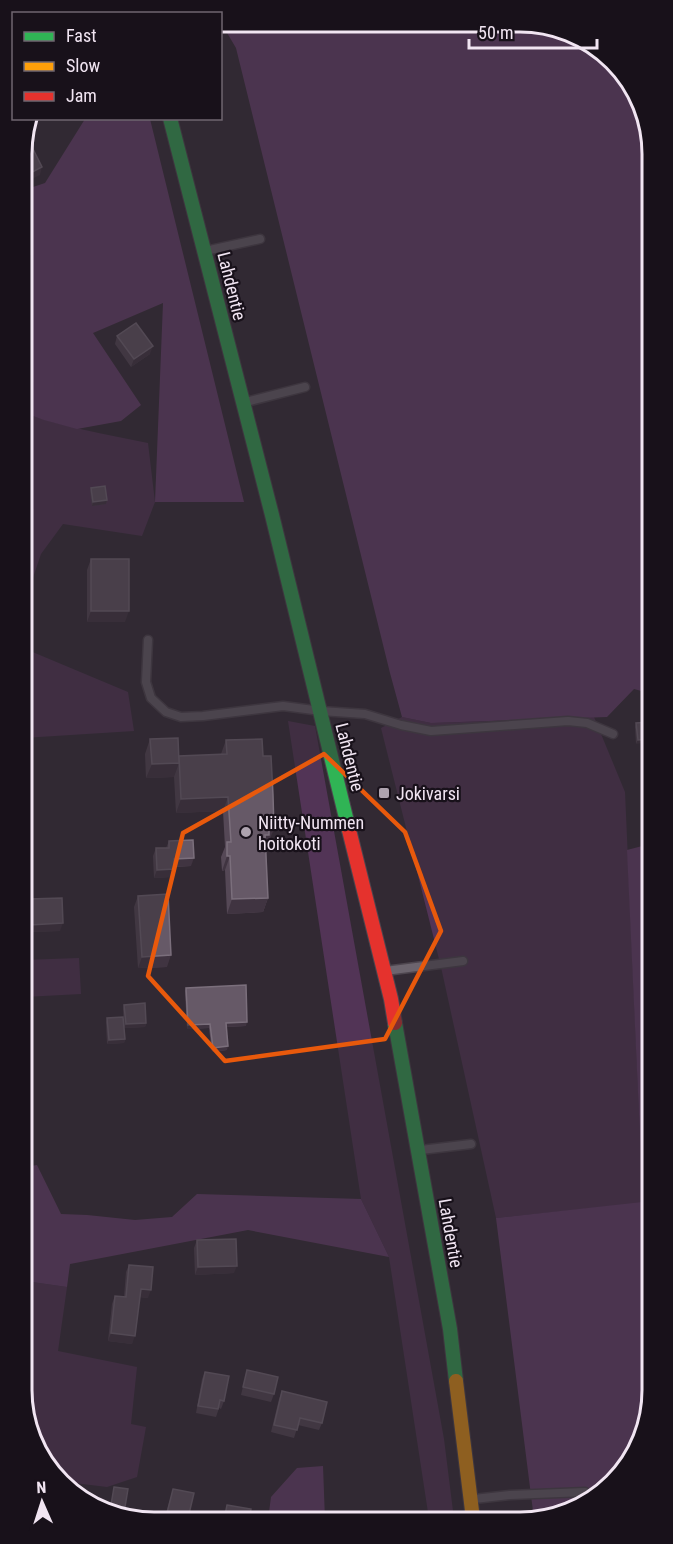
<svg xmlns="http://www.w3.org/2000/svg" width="673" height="1544" font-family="'Roboto Condensed',sans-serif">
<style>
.green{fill:#523456}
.forest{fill:#6c4172}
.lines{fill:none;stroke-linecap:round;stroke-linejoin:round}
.lane-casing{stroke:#4d454e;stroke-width:11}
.fast-casing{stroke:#4d454e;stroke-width:16}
.slow-casing{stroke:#4d454e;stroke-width:16}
.jam-casing{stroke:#4d454e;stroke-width:16}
.lane{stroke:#6c646e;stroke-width:8}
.fast{stroke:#30b455;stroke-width:14}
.slow{stroke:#ff9f0a;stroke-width:14}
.jam{stroke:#e5322d;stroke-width:14}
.wall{fill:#554856}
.shaded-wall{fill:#403441}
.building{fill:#665967;stroke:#7b6f7c;stroke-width:1.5}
.marked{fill:none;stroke:#e8590c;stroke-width:4.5;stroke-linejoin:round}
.poi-dot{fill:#aea3af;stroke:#18111a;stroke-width:2}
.labels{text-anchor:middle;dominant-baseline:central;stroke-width:4.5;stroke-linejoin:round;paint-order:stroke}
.street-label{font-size:18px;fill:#f1e5f2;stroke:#18111a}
.poi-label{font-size:18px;fill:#f1e5f2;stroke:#18111a;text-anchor:start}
.rim{fill:none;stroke:#f1e5f2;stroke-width:3}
</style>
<rect width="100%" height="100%" fill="#322933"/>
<path class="green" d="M 22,412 C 62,427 105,434 148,443 L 155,502 L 142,536 L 63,524 L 41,554 L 23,607 Z
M 23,648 L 128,692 L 134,731 L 23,738 Z
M 402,717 L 431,723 L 583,718 L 594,717 L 625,792 L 643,1203 L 496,1218 L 441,967 L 381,728 Z
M 288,721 L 315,726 L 444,1439 L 454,1519 L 429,1519 L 389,1257 L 361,1199 Z
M 79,958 L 81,994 L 24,997 L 24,960 Z
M 25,1281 L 67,1287 L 58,1351 L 137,1367 L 131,1424 L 146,1427 L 137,1477 L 107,1487 L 58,1481 L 25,1424 Z"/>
<path class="forest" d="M 220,21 L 546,24 L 613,60 L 648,120 L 649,693 L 634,689 L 607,717 L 431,723 L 402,717 L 390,673 L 236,48 Z
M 85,119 L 150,119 L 244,502 L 155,502 L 163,303 L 93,333 L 141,405 L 121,421 L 77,429 L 44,420 L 22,412 L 21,191 L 45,183 Z
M 650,844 L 652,1400 L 619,1478 L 553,1519 L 534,1519 L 496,1218 L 643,1202 L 627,850 Z
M 37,1165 L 61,1214 L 87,1215 L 135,1220 L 172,1217 L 197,1194 L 361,1199 L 389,1257 L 248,1230 L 70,1264 L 67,1287 L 25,1281 L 25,1167 Z
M 323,1466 L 325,1520 L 268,1520 L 271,1497 L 297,1468 Z"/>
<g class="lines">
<g class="lane-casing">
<path id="lane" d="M 205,251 L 260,239
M 246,402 L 305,387
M 148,640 L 146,682 L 151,698 L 166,712 L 181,717 L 203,716 L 283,706 L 321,711 L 365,714 L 401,725 L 431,731 L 568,721 L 587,723 L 613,734
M 385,971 L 463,961
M 421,1150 L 471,1144
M 474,1499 L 510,1495 L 585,1492"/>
</g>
<g class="fast-casing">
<path id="fast" d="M 170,118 L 272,515 L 349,830
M 395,1023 L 450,1329 L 456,1381"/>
</g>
<g class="slow-casing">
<path id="slow" d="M 456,1381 L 473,1519"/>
</g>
<g class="jam-casing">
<path id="jam" d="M 349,830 L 391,999 L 395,1023"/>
</g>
<use href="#lane" class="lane"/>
<use href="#fast" class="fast"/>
<use href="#slow" class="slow"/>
<use href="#jam" class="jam"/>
</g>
<path class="wall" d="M 117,336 L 150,354 L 131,367 L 115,344 Z
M 91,488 L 107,500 L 106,504 L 92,506 L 90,492 Z
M 91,559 L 125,622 L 87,622 L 87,570 Z
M 650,722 L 636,744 L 635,727 L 636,723 Z
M 150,739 L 179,757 L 221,754 L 226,740 L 268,843 L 266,843 L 266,845 L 268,898 L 263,912 L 227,914 L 225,870 L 222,871 L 221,857 L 225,847 L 223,811 L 176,813 L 174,776 L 174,777 L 146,778 L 145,754 Z
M 169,841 L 191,866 L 174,867 L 171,877 L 154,878 L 153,856 L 156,848 L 166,848 Z
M 138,896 L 167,967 L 138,968 L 134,907 Z
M 29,899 L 60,931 L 27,932 L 26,906 Z
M 186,988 L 246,1026 L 226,1027 L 227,1050 L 212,1052 L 209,1028 L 187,1029 L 185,991 Z
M 124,1005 L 146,1023 L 145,1027 L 124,1028 L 123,1009 Z
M 107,1018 L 125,1039 L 124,1043 L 107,1044 L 106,1022 Z
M 197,1240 L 234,1273 L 195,1275 L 194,1248 Z
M 129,1265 L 148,1298 L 140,1297 L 132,1344 L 108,1341 L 112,1304 L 115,1296 L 124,1297 L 126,1272 Z
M 247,1370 L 274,1394 L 271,1402 L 241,1395 Z
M 205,1372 L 224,1401 L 221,1409 L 219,1408 L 216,1417 L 196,1413 L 202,1379 Z
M 282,1391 L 322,1423 L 319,1430 L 298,1425 L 294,1438 L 271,1432 L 279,1399 Z
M 114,1487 L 125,1507 L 124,1511 L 110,1509 Z
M 173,1489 L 188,1518 L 187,1520 L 164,1520 Z"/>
<path class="shaded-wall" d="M 42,167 L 40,175 L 21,184 L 21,178 Z
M 153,346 L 150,354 L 131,367 L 134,359 Z
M 107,500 L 106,504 L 92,506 L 93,502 Z
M 91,611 L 129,611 L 125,622 L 87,622 Z
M 650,739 L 650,742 L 636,744 L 638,740 Z
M 179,763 L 174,777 L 146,778 L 152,764 Z
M 228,797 L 223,811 L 176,813 L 181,799 Z
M 269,829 L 274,829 L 268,843 L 266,843 L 264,850 L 265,835 Z
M 227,856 L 230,856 L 225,870 L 222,871 Z
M 194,858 L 191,866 L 171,867 L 174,859 Z
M 174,869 L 171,877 L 154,878 L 157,870 Z
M 268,898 L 263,912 L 227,914 L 232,899 Z
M 63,923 L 60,931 L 27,932 L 30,925 Z
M 171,955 L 167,967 L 138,968 L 142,957 Z
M 247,1022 L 246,1026 L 224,1027 L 226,1023 Z
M 146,1023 L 145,1027 L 124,1028 L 126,1024 Z
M 210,1024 L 209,1028 L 187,1029 L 188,1025 Z
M 125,1039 L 124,1043 L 107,1044 L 109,1040 Z
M 228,1046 L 227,1050 L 212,1052 L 213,1048 Z
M 237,1266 L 234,1273 L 195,1275 L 198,1267 Z
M 141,1289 L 151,1290 L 148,1298 L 138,1297 Z
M 111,1333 L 135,1336 L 132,1344 L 108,1341 Z"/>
<path class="building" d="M 32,147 L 42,167 L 21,178 L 21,153 Z
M 136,323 L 153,346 L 134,359 L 117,336 Z
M 105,486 L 107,500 L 93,502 L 91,488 Z
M 91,559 L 129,559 L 129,611 L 91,611 Z
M 650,722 L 650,739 L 638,740 L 636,723 Z
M 178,738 L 179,763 L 152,764 L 150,739 Z
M 262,739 L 263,756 L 271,756 L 273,795 L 274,829 L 269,829 L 269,835 L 265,835 L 268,898 L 232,899 L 230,856 L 227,856 L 227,842 L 231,842 L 228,797 L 181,799 L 179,756 L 227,754 L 226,740 Z
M 193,840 L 194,858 L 174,859 L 174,869 L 157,870 L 156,848 L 169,848 L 169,841 Z
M 168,894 L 171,955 L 142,957 L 138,896 Z
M 62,898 L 63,923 L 30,925 L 29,899 Z
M 246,985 L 247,1022 L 226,1023 L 228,1046 L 213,1048 L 210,1024 L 188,1025 L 186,988 Z
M 145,1003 L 146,1023 L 126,1024 L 124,1005 Z
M 123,1017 L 125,1039 L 109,1040 L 107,1018 Z
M 236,1239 L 237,1266 L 198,1267 L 197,1240 Z
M 129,1265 L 153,1267 L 151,1290 L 141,1289 L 135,1336 L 111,1333 L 115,1296 L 126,1297 Z
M 247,1370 L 278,1377 L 274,1394 L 243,1387 Z
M 205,1372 L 229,1376 L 224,1401 L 220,1400 L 218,1409 L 198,1406 Z
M 282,1391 L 327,1402 L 322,1423 L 300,1418 L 297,1430 L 274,1425 Z
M 114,1487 L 128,1489 L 125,1507 L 111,1505 Z
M 173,1489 L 194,1493 L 188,1518 L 167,1513 Z
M 227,1505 L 251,1509 L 249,1520 L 224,1520 Z"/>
<path d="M0 0H673V1544H0ZM 324,754 L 405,832 L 441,931 L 385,1039 L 225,1061 L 148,976 L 183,833 Z" fill="#322933" fill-opacity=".55" fill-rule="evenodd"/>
<path class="marked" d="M 324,754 L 405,832 L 441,931 L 385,1039 L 225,1061 L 148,976 L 183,833 Z"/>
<g class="poi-dot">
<rect x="378" y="787" width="12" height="12" rx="3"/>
<circle cx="246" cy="832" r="6"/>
</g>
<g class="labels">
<g class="street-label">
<text transform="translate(232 286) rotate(76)">Lahdentie</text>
<text transform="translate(350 757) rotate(76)">Lahdentie</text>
<text transform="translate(451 1233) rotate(80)">Lahdentie</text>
</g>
<g class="poi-label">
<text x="396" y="793">Jokivarsi</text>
<text x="258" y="822">Niitty-Nummen<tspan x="258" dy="21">hoitokoti</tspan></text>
</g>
</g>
<path d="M0 0H673V1544H0ZM154 32H520A122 122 0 0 1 642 154V1390A122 122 0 0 1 520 1512H154A122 122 0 0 1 32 1390V154A122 122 0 0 1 154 32Z" fill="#18111a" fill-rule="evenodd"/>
<path class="rim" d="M154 32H520A122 122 0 0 1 642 154V1390A122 122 0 0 1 520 1512H154A122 122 0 0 1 32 1390V154A122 122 0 0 1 154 32Z"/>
<rect x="12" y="12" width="210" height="108" fill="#18111a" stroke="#6f6670" stroke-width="1.5"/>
<rect x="24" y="32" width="30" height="9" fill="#30b455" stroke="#6f6670" stroke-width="1.5"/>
<text x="66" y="42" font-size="18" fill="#f1e5f2">Fast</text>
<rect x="24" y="62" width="30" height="9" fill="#ff9f0a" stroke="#6f6670" stroke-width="1.5"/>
<text x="66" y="72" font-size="18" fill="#f1e5f2">Slow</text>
<rect x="24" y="92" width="30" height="9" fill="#e5322d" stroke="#6f6670" stroke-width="1.5"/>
<text x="66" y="102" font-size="18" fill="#f1e5f2">Jam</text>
<g transform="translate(42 1502) rotate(357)" stroke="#18111a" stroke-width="4.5" paint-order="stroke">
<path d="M0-4.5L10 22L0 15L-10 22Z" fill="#f1e5f2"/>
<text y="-9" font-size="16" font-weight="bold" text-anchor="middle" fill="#f1e5f2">N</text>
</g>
<path d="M469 39v9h128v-9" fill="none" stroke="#f1e5f2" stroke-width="3"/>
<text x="478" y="39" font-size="18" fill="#f1e5f2" stroke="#18111a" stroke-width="4.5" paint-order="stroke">50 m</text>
</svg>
